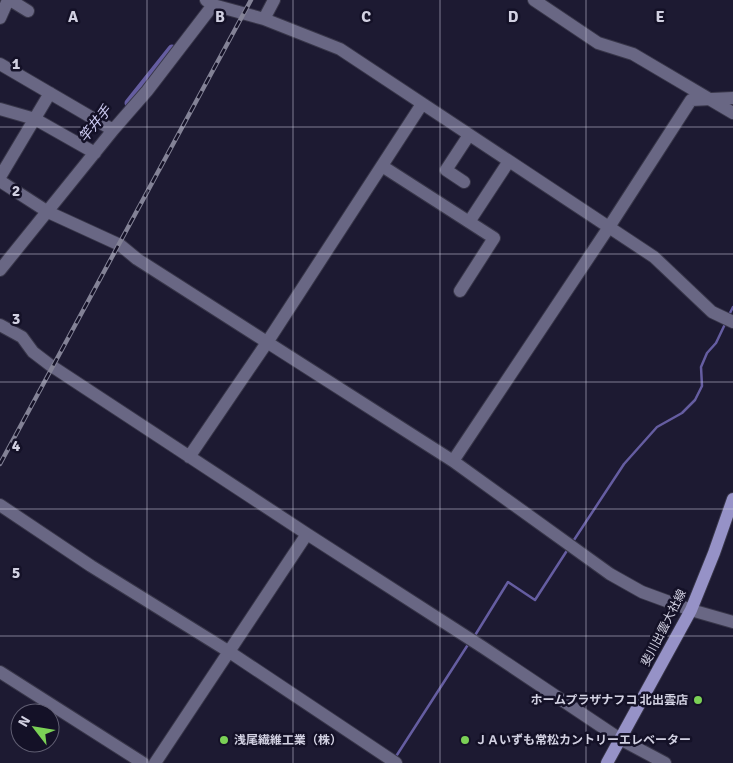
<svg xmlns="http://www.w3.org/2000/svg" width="733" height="763" font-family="Signika,'Noto Sans JP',sans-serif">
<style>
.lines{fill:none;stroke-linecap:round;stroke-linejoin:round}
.stream{stroke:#655da1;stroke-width:2.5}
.canal{stroke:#655da1;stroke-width:9}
.minor-casing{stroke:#383649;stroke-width:14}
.major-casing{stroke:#383649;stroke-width:14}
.minor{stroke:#696784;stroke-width:12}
.major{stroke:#9692c7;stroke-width:12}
.rail-casing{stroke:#838296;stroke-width:4.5}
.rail{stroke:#141127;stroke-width:2.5;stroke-dasharray:8;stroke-linecap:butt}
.grid{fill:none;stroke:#d2d1e2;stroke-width:1;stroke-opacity:0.55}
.poi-dot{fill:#7bd156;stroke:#141127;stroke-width:2}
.labels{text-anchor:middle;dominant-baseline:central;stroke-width:5;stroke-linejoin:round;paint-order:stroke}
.street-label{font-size:12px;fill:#d2d1e2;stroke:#141127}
.poi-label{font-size:12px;font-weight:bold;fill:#d2d1e2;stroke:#141127;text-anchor:start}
.water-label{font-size:14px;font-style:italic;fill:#cdcbf2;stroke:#141127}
.grid-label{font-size:16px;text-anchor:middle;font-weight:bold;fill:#d2d1e2;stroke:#141127;stroke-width:5;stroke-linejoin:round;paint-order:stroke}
</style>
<rect width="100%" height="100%" fill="#1d1a32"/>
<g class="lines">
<path class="stream" d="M 729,315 L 733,307
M 572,543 L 624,464 L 657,427 L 682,413 L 695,400 L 702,386 L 701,367 L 707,353 L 716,343 L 726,322
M 474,637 L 508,582 L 535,600 L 568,549
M 395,758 L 469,643"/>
<path class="canal" d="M 129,103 L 172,49"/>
<g class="minor-casing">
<path id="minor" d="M 10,0 L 28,11
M 206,0 L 213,5 L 264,19 L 340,49 L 654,257 L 712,312 L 733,322
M 534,0 L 598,43 L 633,54 L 733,113
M 0,18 L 8,0
M 264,19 L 274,0
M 0,64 L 113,130
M 0,109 L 35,119 L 95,153
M 382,166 L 494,238 L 460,291
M 0,177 L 50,93
M 0,181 L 48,212 L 120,245 L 137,259 L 453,461 L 610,574 L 642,592 L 691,610 L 733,622
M 464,182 L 446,170 L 469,135
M 469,222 L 509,161
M 0,270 L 113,130 L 147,91 L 213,5
M 0,325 L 22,337 L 33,352 L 50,365 L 307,534 L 484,648 L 620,739 L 665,763
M 189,457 L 268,341 L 422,104
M 453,461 L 609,227 L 691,100 L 733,98
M 0,505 L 91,566 L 228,651 L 396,763
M 0,672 L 143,763
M 155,763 L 307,534"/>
</g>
<g class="major-casing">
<path id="major" d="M 607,763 L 691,610 L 714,553 L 733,499"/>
</g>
<use href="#minor" class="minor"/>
<use href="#major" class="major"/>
<g class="rail-casing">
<path id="rail" d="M 0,464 L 251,0"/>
</g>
<use href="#rail" class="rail"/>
</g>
<path class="grid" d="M 147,0 L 147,763M 293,0 L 293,763M 440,0 L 440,763M 586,0 L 586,763M 0,127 L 733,127M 0,254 L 733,254M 0,382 L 733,382M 0,509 L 733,509M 0,636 L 733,636"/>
<g class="poi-dot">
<circle cx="698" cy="700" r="5"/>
<circle cx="224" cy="740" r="5"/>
<circle cx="465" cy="740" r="5"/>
</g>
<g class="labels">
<g class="street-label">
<text transform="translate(664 628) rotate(-63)">斐川出雲大社線</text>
</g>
<g class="poi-label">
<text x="688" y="700" text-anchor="end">ホームプラザナフコ 北出雲店</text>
<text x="234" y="740">浅尾繊維工業（株）</text>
<text x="475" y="740">ＪＡいずも常松カントリーエレベーター</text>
</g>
<g class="water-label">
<text transform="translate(95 124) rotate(-51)">竿井手</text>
</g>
</g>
<g class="grid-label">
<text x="73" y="22">A</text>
<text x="220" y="22">B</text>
<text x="366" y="22">C</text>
<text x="513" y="22">D</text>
<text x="660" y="22">E</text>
<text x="16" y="69">1</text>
<text x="16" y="196">2</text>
<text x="16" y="324">3</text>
<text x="16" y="451">4</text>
<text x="16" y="578">5</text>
</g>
<g transform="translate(35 728) rotate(301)"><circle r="24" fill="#141127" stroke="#605e72"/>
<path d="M0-4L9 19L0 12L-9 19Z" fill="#7bd156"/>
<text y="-8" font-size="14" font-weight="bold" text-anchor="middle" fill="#d2d1e2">N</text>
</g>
</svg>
